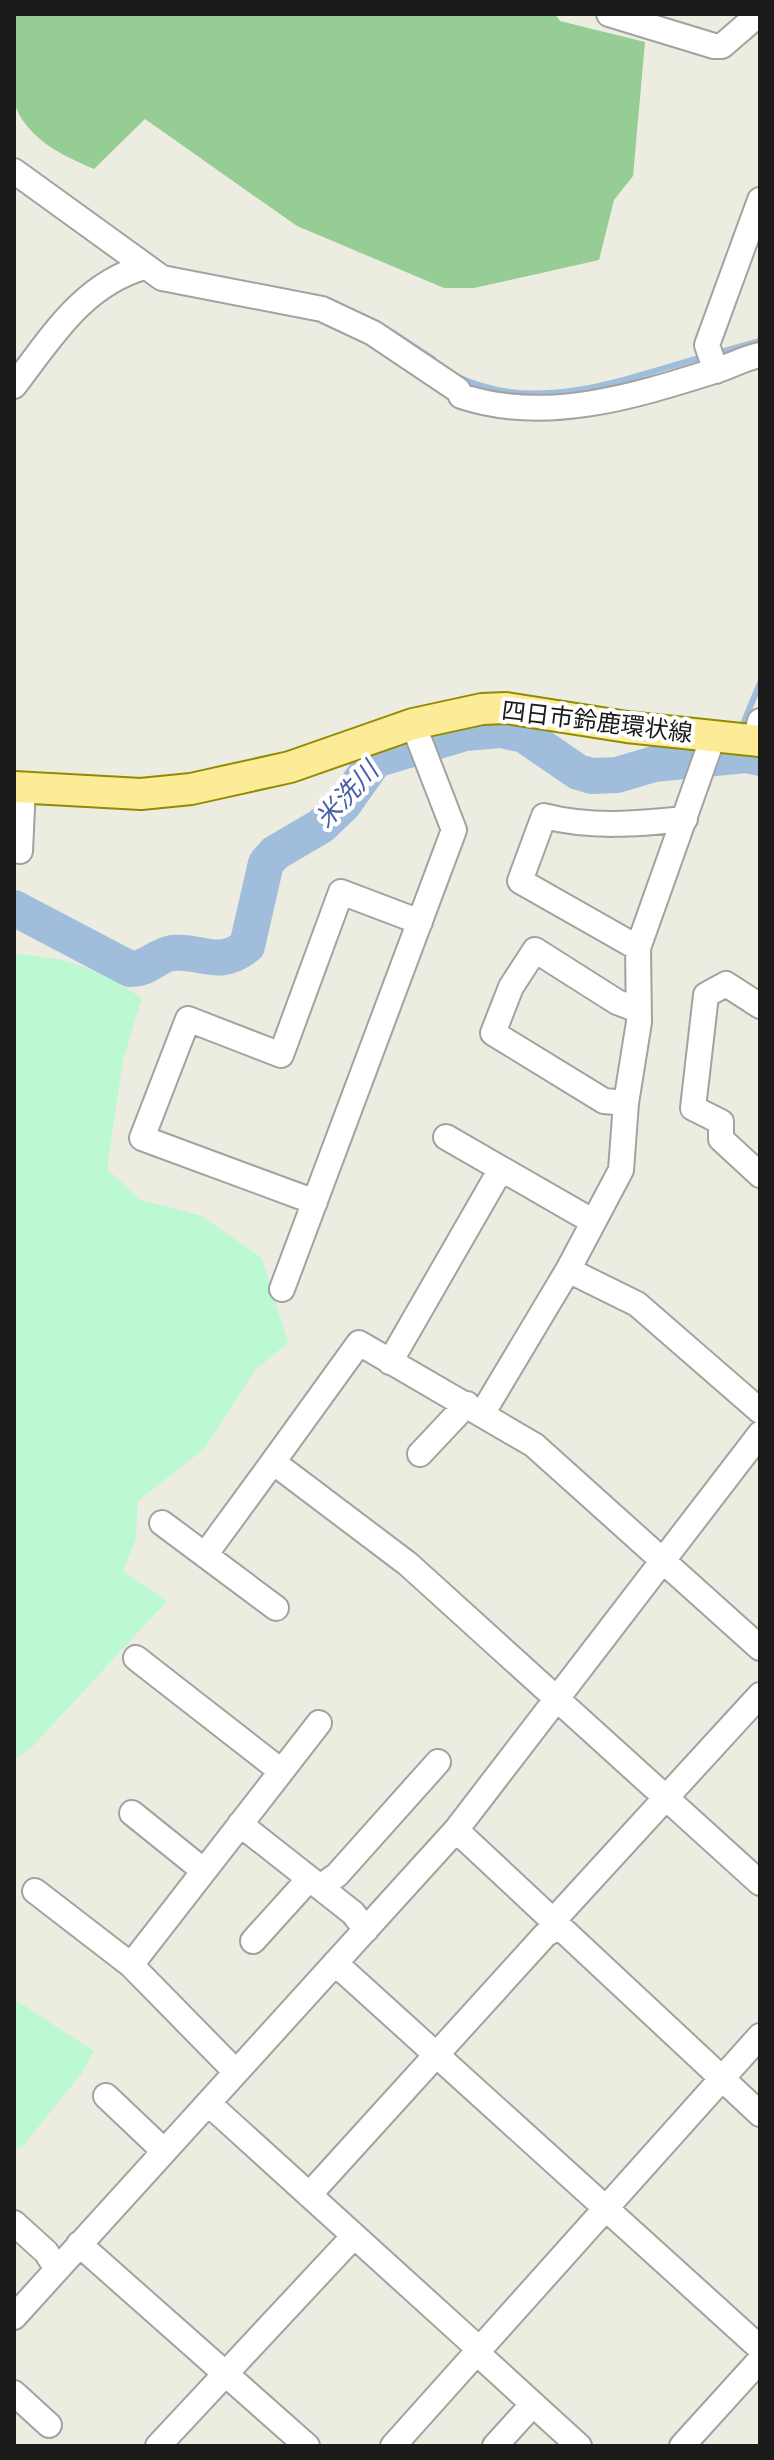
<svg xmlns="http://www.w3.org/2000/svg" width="774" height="2460" font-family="'Fira Sans','Noto Sans JP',sans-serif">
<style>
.forest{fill:#96cd95}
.park{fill:#bcf9d2}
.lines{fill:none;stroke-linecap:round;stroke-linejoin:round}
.stream{stroke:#a0bedb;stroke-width:6}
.river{stroke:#a0bedb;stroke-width:36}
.minor-casing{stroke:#a2a2a2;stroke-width:28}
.major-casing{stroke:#938a00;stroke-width:34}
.minor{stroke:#fff;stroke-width:24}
.major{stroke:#fcec97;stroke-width:30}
.labels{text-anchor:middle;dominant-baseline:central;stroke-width:8;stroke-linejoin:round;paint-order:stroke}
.street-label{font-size:24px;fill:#1b1b1b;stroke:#fff}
.water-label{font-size:26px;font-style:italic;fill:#495faa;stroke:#fff}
</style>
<rect width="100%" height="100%" fill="#edece1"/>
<path class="forest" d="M 14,14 L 555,14 L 560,21 L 645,42 L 633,176 L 614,200 L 599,260 L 474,288 L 444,288 L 297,226 L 145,119 L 94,169 C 63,156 25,138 14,102 C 9,85 14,34 14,14 Z"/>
<path class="park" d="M 14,954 C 68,957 98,969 142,998 L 123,1060 L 107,1169 L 141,1200 L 202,1216 L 262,1258 L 288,1343 L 256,1369 L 204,1449 L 138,1501 L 136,1539 L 123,1571 L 167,1601 L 33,1746 L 14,1760 Z
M 14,1999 L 94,2051 L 82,2073 L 22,2147 L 14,2149 Z"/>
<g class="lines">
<path class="stream" d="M 392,332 L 433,359
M 714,354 L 760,341
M 458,377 C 539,415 623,379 703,357
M 744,732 L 743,724 L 760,683"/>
<path class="river" d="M 14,908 L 130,969 C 147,970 157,955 172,953 C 203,950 218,969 247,946 L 266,863 L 275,853 L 321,826 L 344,804 L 375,760 L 465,733 L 501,730 L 524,735 L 578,772 L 592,776 L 617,775 L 654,764 L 746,755 L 760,758"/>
<g class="minor-casing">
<path id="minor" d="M 609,14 L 714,46 L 722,46 L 759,14
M 14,171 L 162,278 L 322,309 L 373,333 L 458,390 L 461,396 C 544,424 632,397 714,371 C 729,367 744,358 760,355
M 716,371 L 707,345 L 760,200
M 14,386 C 51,338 82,285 144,267
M 755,740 L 760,721
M 14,850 L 20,851 L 23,787
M 638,948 L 520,881 L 544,816 C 590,828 638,824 685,819
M 760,1006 L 726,984 L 706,995 L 693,1108 L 721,1122 L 721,1139 L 760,1175
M 626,1103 L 604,1101 L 493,1033 L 511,987 L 535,950 L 617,1002 L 638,1010
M 446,1137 L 592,1221
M 315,1202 L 142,1138 L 188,1019 L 281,1055 L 341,892 L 420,922
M 568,1270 L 637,1304 L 760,1411
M 282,1289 L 454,830 L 413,724
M 390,1362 L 501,1169
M 482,1414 L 568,1270 L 621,1170 L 626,1103 L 639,1022 L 638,948 L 713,737
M 420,1454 L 467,1404
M 162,1523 L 276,1608
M 205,1555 L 273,1462
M 760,1648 L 534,1445 L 359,1343 L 273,1462 L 408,1564 L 760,1883
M 136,1658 L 281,1771
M 132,1813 L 204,1871
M 240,1824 L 353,1913 L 366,1930
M 456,1830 L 760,2114
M 320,1887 L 337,1875 L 438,1762
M 35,1891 L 131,1965 L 236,2072
M 553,1921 L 760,1695
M 253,1941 L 309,1879
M 335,1963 L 760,2348
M 131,1965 L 319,1723
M 106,2096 L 164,2151
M 208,2103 L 479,2349
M 309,2195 L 545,1935 L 559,1926
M 14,2223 L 46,2252 L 57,2269
M 79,2244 L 307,2446
M 14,2317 L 456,1830 L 760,1434
M 476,2352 L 579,2446
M 14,2393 L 49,2425
M 158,2446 L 354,2236
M 393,2446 L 760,2036
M 495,2446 L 533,2404
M 682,2446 L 760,2360"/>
</g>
<g class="major-casing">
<path id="major" d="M 14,787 L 141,794 L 191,789 L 290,767 L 413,724 L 482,709 L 506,708 L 627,727 L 760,741"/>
</g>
<use href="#minor" class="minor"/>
<use href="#major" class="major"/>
</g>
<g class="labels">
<g class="street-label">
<text transform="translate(597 722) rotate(7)">四日市鈴鹿環状線</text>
</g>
<g class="water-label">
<text transform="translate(347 795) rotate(-47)">米洗川</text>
</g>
</g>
<rect width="774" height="2460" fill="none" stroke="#1b1b1b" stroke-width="32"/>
</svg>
